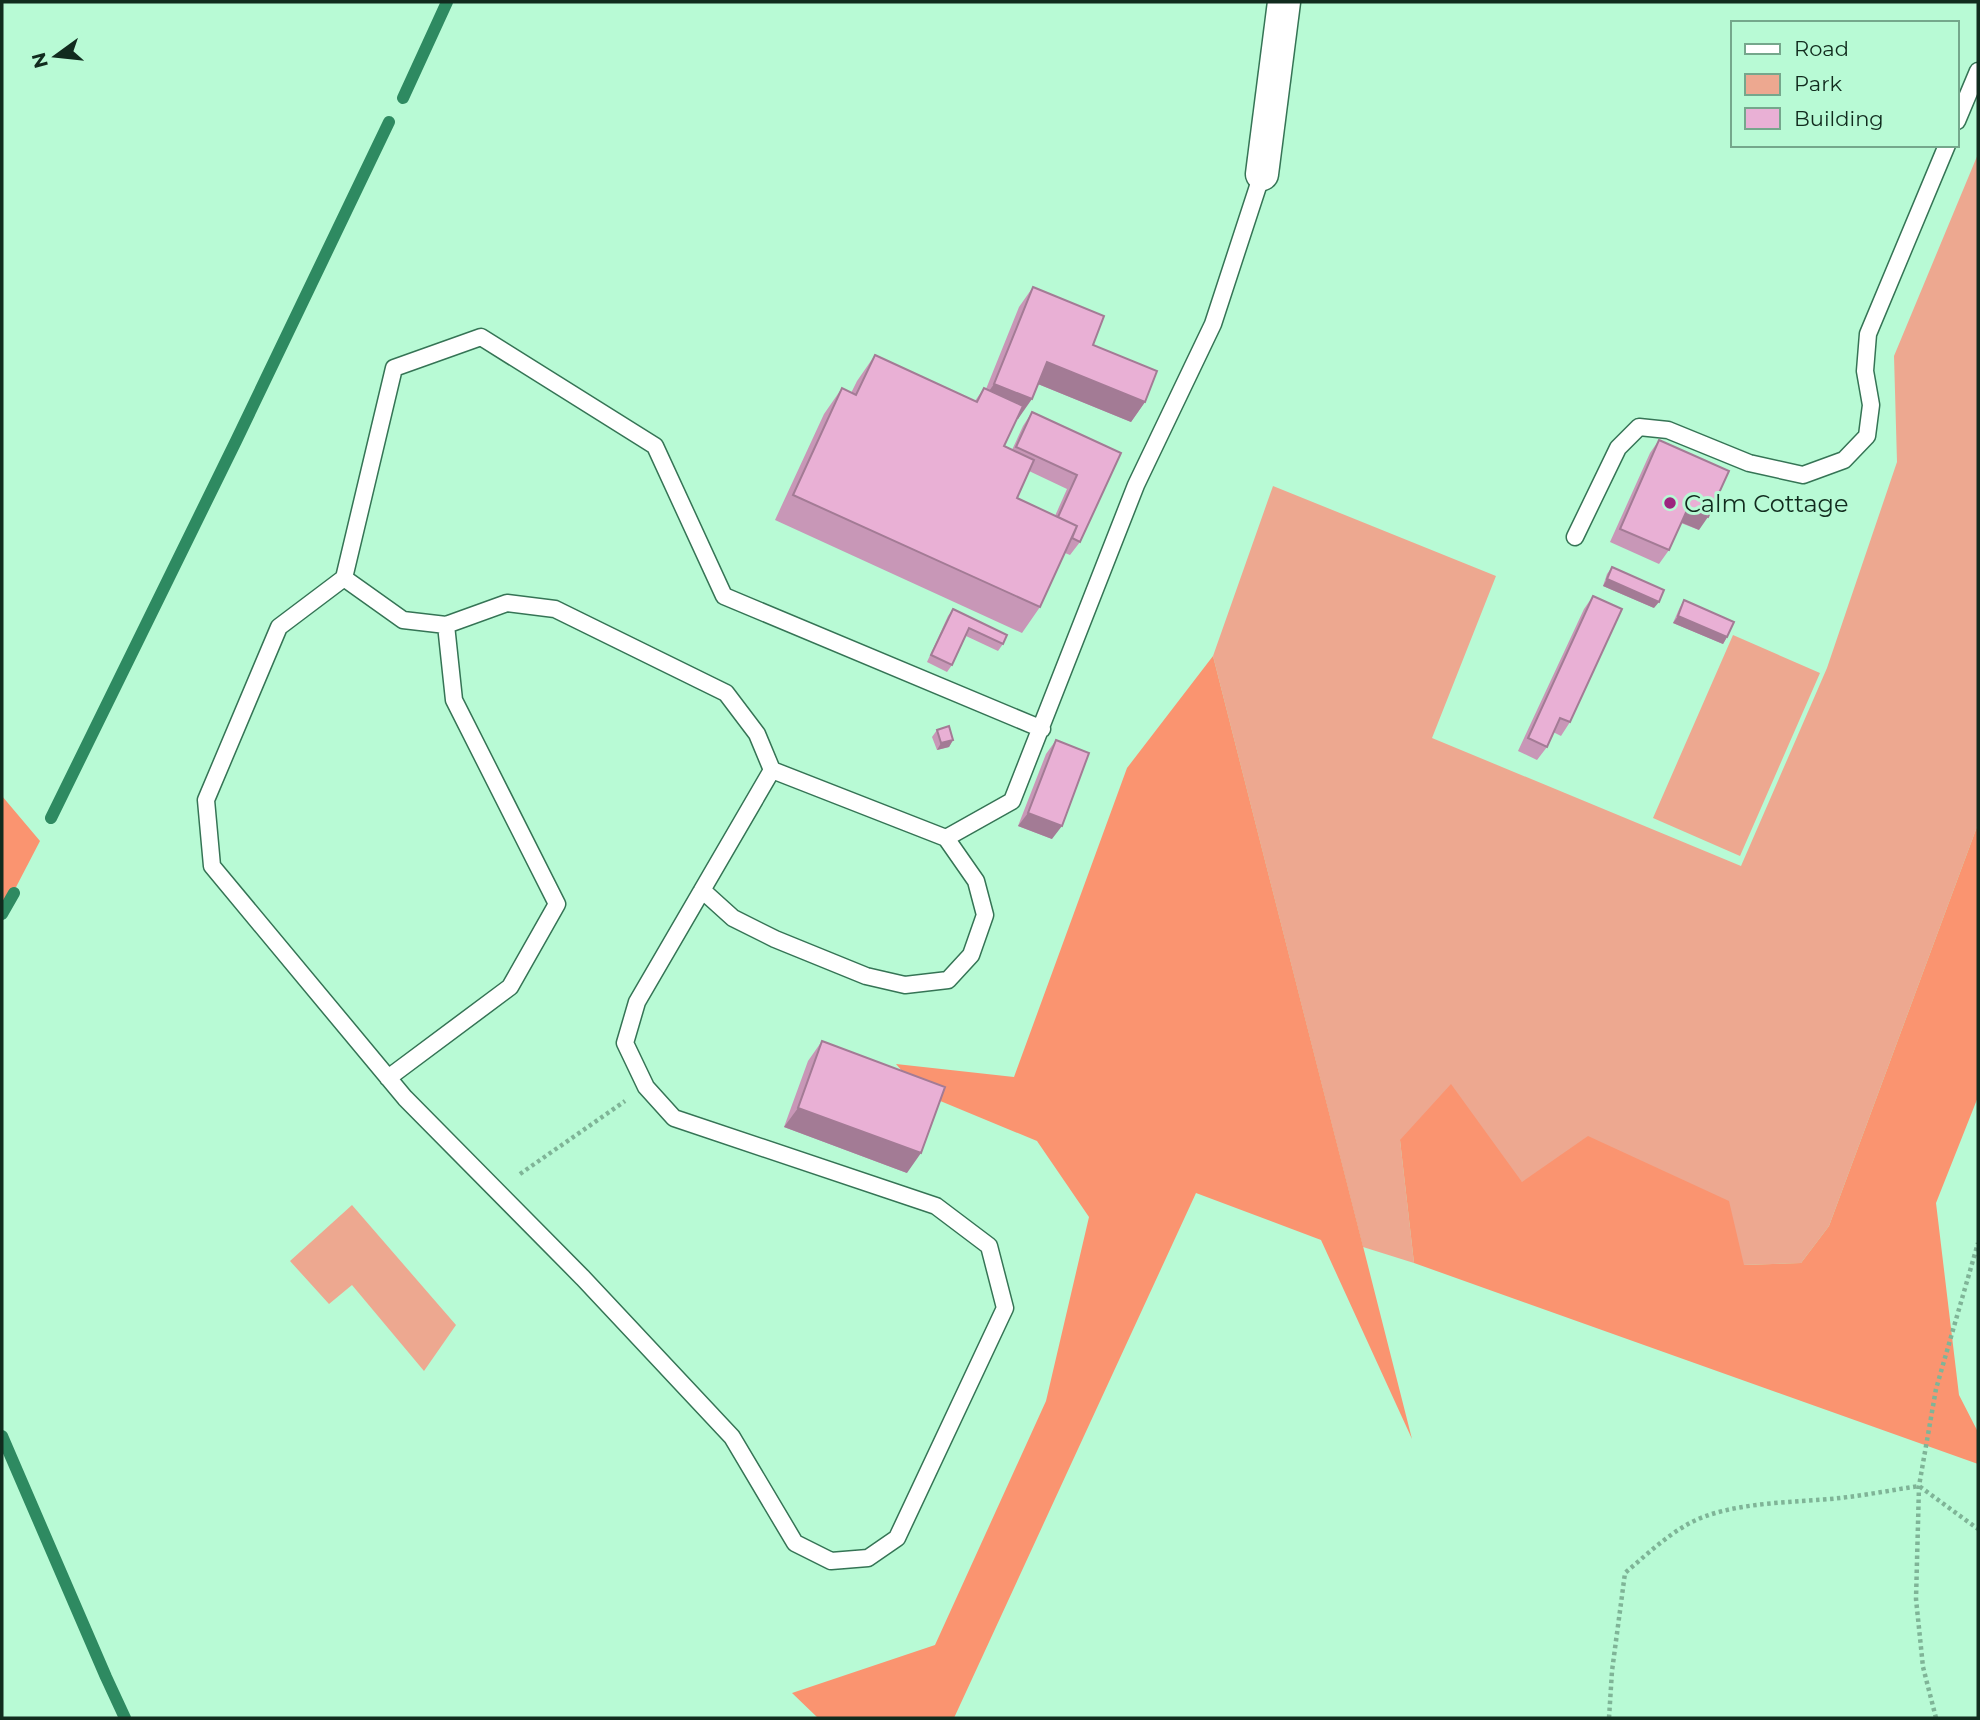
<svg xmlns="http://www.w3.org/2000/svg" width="1980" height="1720" font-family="Montserrat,sans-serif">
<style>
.green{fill:#eda890}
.forest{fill:#fa9470}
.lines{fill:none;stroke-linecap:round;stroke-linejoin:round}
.stream{stroke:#2e8a61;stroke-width:12}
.service-casing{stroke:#357455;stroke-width:19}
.minor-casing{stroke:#357455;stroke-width:35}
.path{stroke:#7fb497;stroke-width:4.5;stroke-dasharray:3.5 3.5;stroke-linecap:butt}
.service{stroke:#fff;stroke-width:16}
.minor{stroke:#fff;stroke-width:32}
.wall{fill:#c897b7;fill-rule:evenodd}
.shaded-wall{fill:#a37b95}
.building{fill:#e9b0d5;stroke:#a37b95;stroke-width:2}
.poi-dot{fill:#9c247e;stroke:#b8fad5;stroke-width:2.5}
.labels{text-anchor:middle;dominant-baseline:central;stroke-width:6;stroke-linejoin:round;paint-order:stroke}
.poi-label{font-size:24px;fill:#112b1e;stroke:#b8fad5;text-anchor:start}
</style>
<rect width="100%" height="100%" fill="#b8fad5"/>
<path class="green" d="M 1978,154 L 1978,824 L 1829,1226 L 1801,1263 L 1743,1265 L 1522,1182 L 1400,1140 L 1414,1263 L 1363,1247 L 1213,656 L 1273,486 L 1496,576 L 1432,738 L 1741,866 L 1827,668 L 1897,462 L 1894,356 Z
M 1733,635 L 1820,673 L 1740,856 L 1653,818 Z
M 352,1205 L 456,1325 L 424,1371 L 352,1285 L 329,1304 L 290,1261 Z"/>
<path class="forest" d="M 1213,656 L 1412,1439 L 1321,1240 L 1196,1193 L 954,1718 L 818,1718 L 792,1693 L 935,1645 L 1046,1401 L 1089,1217 L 1037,1141 L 921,1093 L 896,1064 L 1014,1077 L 1127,768 Z
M 2,796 L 40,841 L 2,914 Z
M 1978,824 L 1978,1097 L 1936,1203 L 1959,1395 L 1978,1432 L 1978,1464 L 1414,1263 L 1400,1140 L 1451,1084 L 1522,1182 L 1588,1136 L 1729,1201 L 1744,1265 L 1801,1263 L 1829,1226 Z"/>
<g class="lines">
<path class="stream" d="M 403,98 L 447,2
M 51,818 L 236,441 L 389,122
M 2,914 L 14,893
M 2,1436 L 106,1677 L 125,1718"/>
<g class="service-casing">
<path id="service" d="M 1957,121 L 1978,71
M 1575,537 L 1618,448 L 1639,427 L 1668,430 L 1749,463 L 1803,475 L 1844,460 L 1867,436 L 1871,405 L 1865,371 L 1868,334 L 1947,145
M 344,578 L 403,620 L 446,625 L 507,603 L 555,609 L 726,693 L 757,734 L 772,770 L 946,838 L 1012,801 L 1136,485 L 1213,324 L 1262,174
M 772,770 L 637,1002 L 625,1043 L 646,1087 L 674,1118 L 936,1206 L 989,1246 L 1005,1308 L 897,1538 L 868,1558 L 831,1561 L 795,1543 L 732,1437 L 583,1278 L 405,1098 L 212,866 L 206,800 L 279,627 L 344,578 L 394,368 L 481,337 L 655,446 L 724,596 L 1042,729
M 702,890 L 733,918 L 775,939 L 866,976 L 905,985 L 948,980 L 971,955 L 985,915 L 976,881 L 946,838
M 388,1078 L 510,987 L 557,904 L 454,700 L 446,625"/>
</g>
<g class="minor-casing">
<path id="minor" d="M 1262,174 L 1284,2"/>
</g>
<path class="path" d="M 520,1174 L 625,1101
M 1609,1718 L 1612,1671 L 1625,1573 C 1645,1556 1665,1537 1688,1524 C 1730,1501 1794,1503 1840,1498 C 1866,1495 1893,1490 1919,1486 L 1978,1529
M 1936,1718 L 1923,1667 L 1916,1599 L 1919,1486 L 1936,1389 L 1978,1243"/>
<use href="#service" class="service"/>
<use href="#minor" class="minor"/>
</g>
<path class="wall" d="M 1033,287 L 1093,345 L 1145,402 L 1131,422 L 1038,384 L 1018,419 L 1017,419 L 1004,446 L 1012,450 L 1023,426 L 1032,412 L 1121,453 L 1080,542 L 1070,555 L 1065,553 L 1040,607 L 1022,633 L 775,520 L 824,414 L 842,388 L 851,393 L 857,381 L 875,355 L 975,401 L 984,388 L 986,389 L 1019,307 ZM 1029,471 L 1067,489 L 1055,516 L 1017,498 Z
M 1659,440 L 1699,530 L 1681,523 L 1669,550 L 1659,564 L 1610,542 L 1650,453 Z
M 1612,567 L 1654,608 L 1603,586 L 1607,574 Z
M 1593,596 L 1570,722 L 1561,736 L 1553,732 L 1547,747 L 1537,760 L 1518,751 L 1584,609 Z
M 1684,600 L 1727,637 L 1723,644 L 1673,623 L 1680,607 Z
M 953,609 L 1003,644 L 998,651 L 966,636 L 952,665 L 947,672 L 927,662 L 948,616 Z
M 937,730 L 953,740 L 949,747 L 937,750 L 932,737 Z
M 1056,740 L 1052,839 L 1018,826 L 1046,754 Z
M 822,1041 L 907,1173 L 784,1127 L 808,1061 Z"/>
<path class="shaded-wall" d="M 1047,362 L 1145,402 L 1131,422 L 1033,382 Z
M 994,384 L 1032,399 L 1018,419 L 980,404 Z
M 1688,508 L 1708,517 L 1699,530 L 1678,521 Z
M 1607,579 L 1659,602 L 1654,608 L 1603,586 Z
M 1678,616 L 1727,637 L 1723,644 L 1673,623 Z
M 953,740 L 949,747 L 937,750 L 941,743 Z
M 1028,813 L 1062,826 L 1052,839 L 1018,826 Z
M 798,1108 L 921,1153 L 907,1173 L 784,1127 Z"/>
<path class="building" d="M 1033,287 L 1104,316 L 1093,345 L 1157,371 L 1145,402 L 1047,362 L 1032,399 L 994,384 Z
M 875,355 L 977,402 L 984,388 L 1023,406 L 1004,446 L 1034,460 L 1017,498 L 1077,526 L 1040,607 L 793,495 L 842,388 L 856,395 Z
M 1032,412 L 1121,453 L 1080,542 L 1072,538 L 1077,526 L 1058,517 L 1077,475 L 1016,447 Z
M 1659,440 L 1729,471 L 1708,517 L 1688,508 L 1669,550 L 1620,529 Z
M 1612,567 L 1664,590 L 1659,602 L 1607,579 Z
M 1593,596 L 1622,609 L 1570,722 L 1560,718 L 1547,747 L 1528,738 Z
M 1684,600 L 1734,622 L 1727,637 L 1678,616 Z
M 953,609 L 1007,635 L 1003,644 L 969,628 L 952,665 L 931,655 Z
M 949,726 L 953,740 L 941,743 L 937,730 Z
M 1056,740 L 1089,753 L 1062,826 L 1028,813 Z
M 822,1041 L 945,1087 L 921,1153 L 798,1108 Z"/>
<circle class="poi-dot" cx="1670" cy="503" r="7"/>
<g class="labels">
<g class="poi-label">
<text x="1684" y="503">Calm Cottage</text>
</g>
</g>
<rect width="1980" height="1720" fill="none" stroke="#112b1e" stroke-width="7"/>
<rect x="1731" y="21" width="228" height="126" fill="#b8fad5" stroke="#75a78c" stroke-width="2"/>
<rect x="1745" y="44" width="35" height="10" fill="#ffffff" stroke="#75a78c" stroke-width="2"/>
<text x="1794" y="56" font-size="21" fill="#112b1e">Road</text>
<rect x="1745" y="74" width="35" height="21" fill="#eda890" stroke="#75a78c" stroke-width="2"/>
<text x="1794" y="91" font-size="21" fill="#112b1e">Park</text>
<rect x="1745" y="108" width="35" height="21" fill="#e9b0d5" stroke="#75a78c" stroke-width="2"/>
<text x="1794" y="126" font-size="21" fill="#112b1e">Building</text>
<g transform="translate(56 56) rotate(255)" stroke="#b8fad5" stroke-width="5" paint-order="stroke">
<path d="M0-5L12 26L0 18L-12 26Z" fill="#112b1e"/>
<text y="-10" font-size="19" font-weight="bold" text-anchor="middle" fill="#112b1e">N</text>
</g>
</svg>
